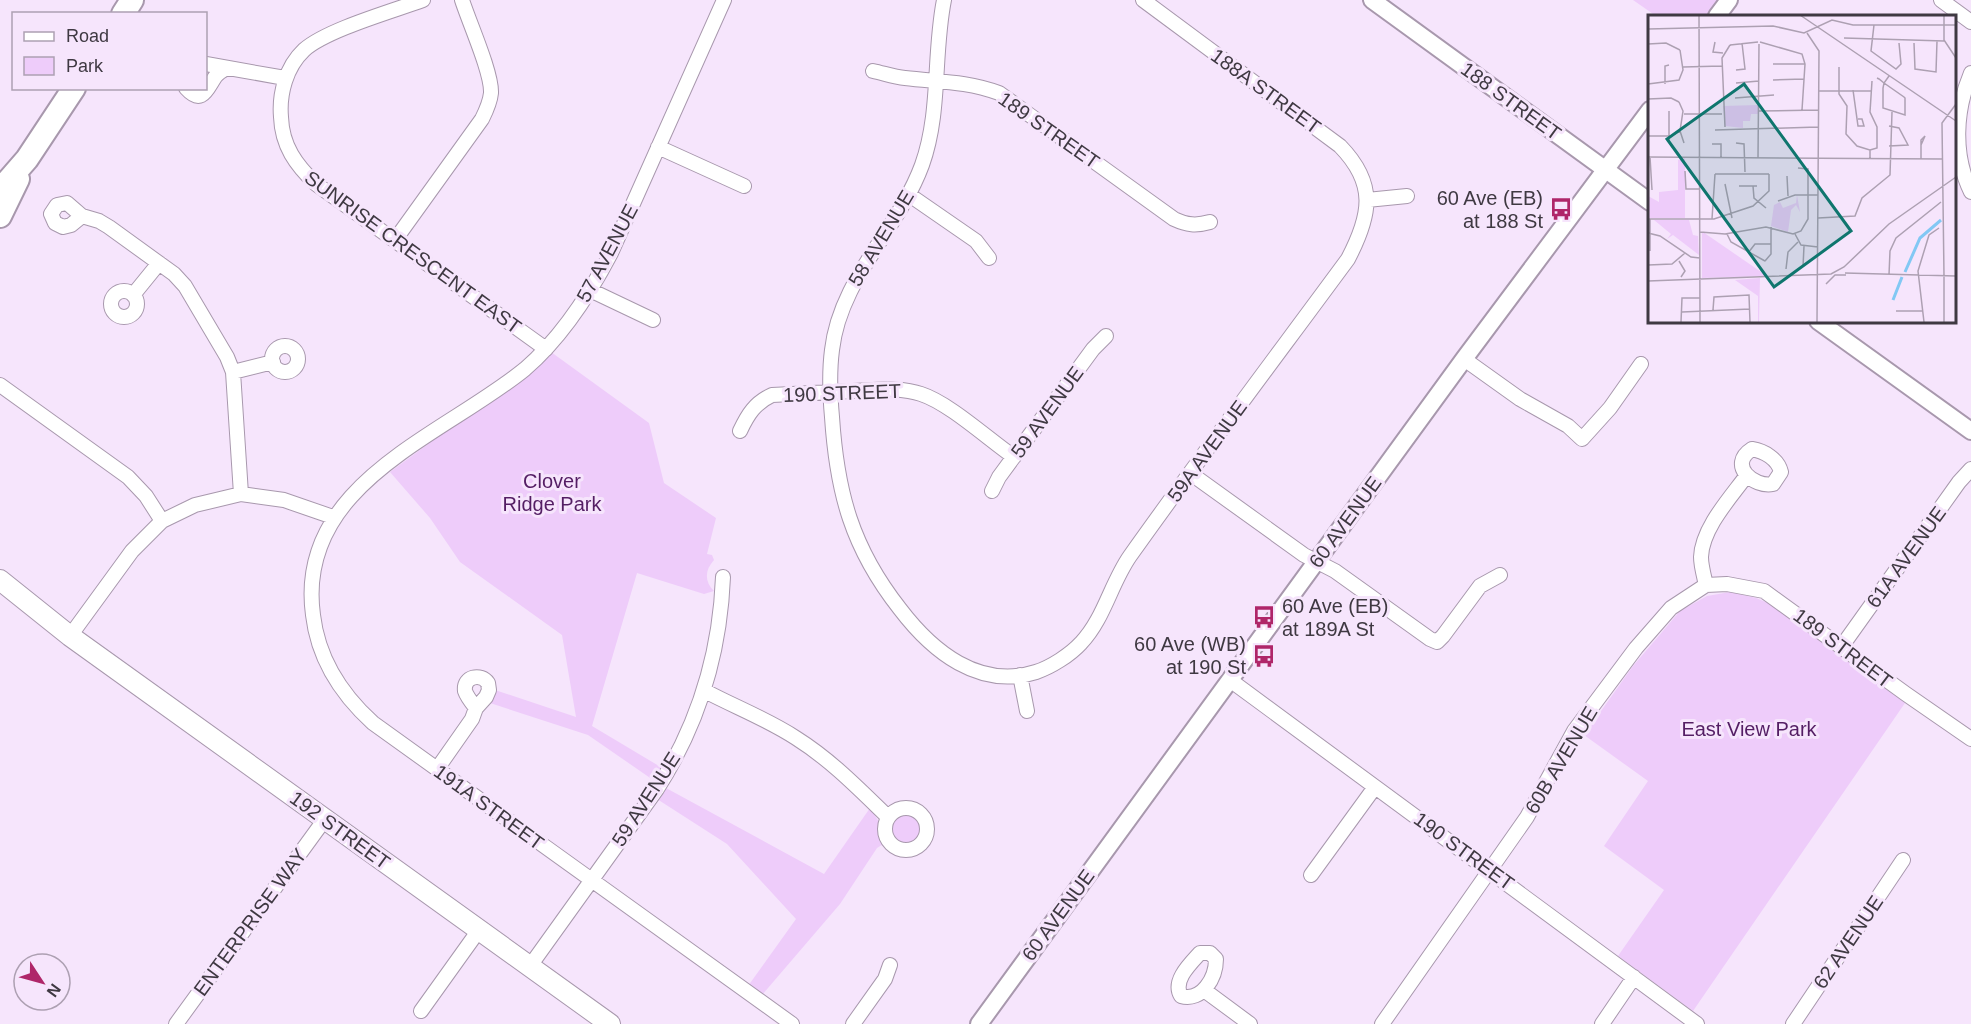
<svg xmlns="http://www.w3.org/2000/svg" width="1971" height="1024" font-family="Arial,sans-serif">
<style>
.green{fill:#eeccfa}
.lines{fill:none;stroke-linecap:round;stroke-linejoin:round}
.minor-casing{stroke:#a898ad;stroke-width:16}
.tertiary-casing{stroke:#a898ad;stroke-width:20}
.secondary-casing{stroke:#a898ad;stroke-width:22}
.trunk-casing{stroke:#a898ad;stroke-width:26}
.minor{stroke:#fff;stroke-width:14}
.tertiary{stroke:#fff;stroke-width:16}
.secondary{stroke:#fff;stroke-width:20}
.trunk{stroke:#fff;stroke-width:22}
.labels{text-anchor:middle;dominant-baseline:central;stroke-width:6;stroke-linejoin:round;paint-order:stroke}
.street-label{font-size:20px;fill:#3f3942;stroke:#f6e5fc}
.poi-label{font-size:20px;fill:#3f3942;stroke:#f6e5fc;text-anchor:end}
.park-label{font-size:20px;fill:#541e64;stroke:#f6e5fc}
.inset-river{fill:none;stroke:#82c8f4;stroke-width:3}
.inset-road{fill:none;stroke:#ada0b2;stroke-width:1.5}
.view{fill:#0f766e;fill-opacity:0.15;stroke:#0f766e;stroke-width:3}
.inset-edge{fill:none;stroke:#3f3942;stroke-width:3}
</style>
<rect width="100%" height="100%" fill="#f6e5fc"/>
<path class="green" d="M 1633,0 L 1718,0 L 1706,16 L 1656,16 Z
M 551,352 L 649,423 L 664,483 L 716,518 L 707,554 L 712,555 L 714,560 C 705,570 704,581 714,591 L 704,594 L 637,573 L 592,726 L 664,769 L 656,782 L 588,735 L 490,703 L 494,696 L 495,690 L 576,717 L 562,635 L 460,562 L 430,518 L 390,472 L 476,409 L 513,387 Z
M 1730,592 L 1756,598 L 1768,603 L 1905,703 L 1693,1011 L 1618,956 L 1664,890 L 1604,846 L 1648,781 L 1584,735 L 1633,666 L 1680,611 L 1707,596 Z
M 666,788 L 824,874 L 870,808 L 879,822 L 885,843 L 877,848 L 840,904 L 762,995 L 748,986 L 796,919 L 727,844 L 657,799 Z
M892 829a14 14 0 1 1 28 0a14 14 0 1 1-28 0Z"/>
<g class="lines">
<g class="minor-casing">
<path id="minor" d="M 423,0 C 393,11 326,30 304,50 C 286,67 279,94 281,117 C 282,146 296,165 316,184 L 546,349
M 724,0 L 611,253 C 589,295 561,338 525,369 C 443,436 295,484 313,615 C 318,658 341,694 373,723 L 792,1024
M 944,0 C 933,55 941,112 922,165 C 898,230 840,279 832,350 C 829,373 830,395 832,417 C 837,493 852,548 900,609 C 932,651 979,690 1036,672 C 1051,667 1070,655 1081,643 C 1104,619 1111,583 1130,556 C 1201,456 1275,358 1348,259 C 1371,215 1377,184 1340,146 L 1143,0
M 1941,0 L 1971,22
M 206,64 L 285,78
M 873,71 C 883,73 894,77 905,78 C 939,82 966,81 999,93 L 1174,219 C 1187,225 1196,226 1210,222
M 1971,73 C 1955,111 1953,155 1971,192
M 186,88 C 202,106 207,89 215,77 C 218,73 223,70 227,68
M 658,147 L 744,186
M 908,194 L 976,241 L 989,258
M 1367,200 L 1407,196
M 82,216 L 71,225 L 63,227 L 55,223 L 51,214 L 57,205 L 67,203 L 82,216 L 99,221 L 109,227 L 174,274 L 185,286 L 227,357 L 233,372 L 241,494
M 395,240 L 482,119 C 486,111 490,103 491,93 C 492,73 469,22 462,0
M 590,290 L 653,320
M111 304a13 13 0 1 1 26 0a13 13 0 1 1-26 0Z
M 133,295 L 159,263
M272 359a13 13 0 1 1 26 0a13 13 0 1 1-26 0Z
M 1464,359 L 1520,399 L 1568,426 L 1582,439 L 1610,408 L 1641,364
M 233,372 L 273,362
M 0,385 L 128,477 L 146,496 L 162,521
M 740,431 C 748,414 755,403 772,395 L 893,389 C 903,390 912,391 921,394 C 949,403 988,439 1014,457
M 1752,449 C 1764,451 1778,459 1781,472 L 1773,484 C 1754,488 1727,465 1752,449 Z
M 1190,473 L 1304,555 L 1335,571 L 1430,639 L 1437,642 L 1443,636 L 1480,586 L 1500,575
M 992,491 L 999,477 L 1093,349 L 1106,336
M 1706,585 C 1704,576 1701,566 1701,557 C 1702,528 1731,497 1747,475
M 70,636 L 132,551 L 162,521 L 195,505 L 241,494 L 284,500 L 333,517
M 1842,646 L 1959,482 L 1971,469
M 1020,675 L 1027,711
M 1230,680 L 1697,1024
M 705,691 C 735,707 767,719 796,738 C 831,760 859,789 888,817
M 437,769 L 472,719 L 476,708 L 486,697 L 489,690 L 488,683 C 481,673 463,676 465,691 C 467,697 472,703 476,708
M885 829a21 21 0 1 1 42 0a21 21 0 1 1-42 0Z
M 1311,875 L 1375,787
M 1200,953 L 1210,953 L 1216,959 C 1216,978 1202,1002 1181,996 C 1172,981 1190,964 1200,953 Z
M 530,966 L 657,789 C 698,725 720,653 723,577
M 1204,990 L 1250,1024
M 421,1011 L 479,930
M 176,1024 L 325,819
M 853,1024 L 885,979 L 890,965
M 1382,1024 L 1527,817 L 1574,731 L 1636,648 L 1671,608 L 1706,585 L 1727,584 L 1764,591 L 1906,694 L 1971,739
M 1602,1024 L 1634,977
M 1793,1024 L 1903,860"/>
</g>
<g class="tertiary-casing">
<path id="tertiary" d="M 1372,0 L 1650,202
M 1717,16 L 1729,0
M 1818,321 L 1971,431
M 979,1024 L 1464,359 L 1650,110"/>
</g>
<g class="secondary-casing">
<path id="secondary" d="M 0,580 L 70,636 L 610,1024"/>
</g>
<g class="trunk-casing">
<path id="trunk" d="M 123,14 L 132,0
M 0,190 L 27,159 L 74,88
M 0,216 L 18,179"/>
</g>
<use href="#minor" class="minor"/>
<use href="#tertiary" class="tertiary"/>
<use href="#secondary" class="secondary"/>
<use href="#trunk" class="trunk"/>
</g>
<defs>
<g id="bus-bare" transform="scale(1.8)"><path d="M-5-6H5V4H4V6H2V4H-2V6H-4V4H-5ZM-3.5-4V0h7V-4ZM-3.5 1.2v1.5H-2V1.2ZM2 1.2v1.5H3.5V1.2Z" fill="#af2669" stroke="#f6e5fc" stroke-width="2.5" paint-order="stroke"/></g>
</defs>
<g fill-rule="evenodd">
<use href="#bus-bare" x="1561" y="209"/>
<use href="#bus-bare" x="1264" y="617"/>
<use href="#bus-bare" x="1264" y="656"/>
</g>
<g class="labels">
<g class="street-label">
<text transform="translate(1266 91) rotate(36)">188A STREET</text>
<text transform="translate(1511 101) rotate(36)">188 STREET</text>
<text transform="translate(1049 130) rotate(35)">189 STREET</text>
<text transform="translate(881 238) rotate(-59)">58 AVENUE</text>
<text transform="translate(413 252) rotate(36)">SUNRISE CRESCENT EAST</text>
<text transform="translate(607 253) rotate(-62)">57 AVENUE</text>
<text transform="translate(842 393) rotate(-2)">190 STREET</text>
<text transform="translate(1047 412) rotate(-54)">59 AVENUE</text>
<text transform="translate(1207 451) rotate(-54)">59A AVENUE</text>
<text transform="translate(1345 522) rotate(-54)">60 AVENUE</text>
<text transform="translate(1906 557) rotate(-54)">61A AVENUE</text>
<text transform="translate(1843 648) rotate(37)">189 STREET</text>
<text transform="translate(1561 760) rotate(-59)">60B AVENUE</text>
<text transform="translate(646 799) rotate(-57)">59 AVENUE</text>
<text transform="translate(489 807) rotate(36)">191A STREET</text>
<text transform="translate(340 830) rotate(36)">192 STREET</text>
<text transform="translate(1464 851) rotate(36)">190 STREET</text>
<text transform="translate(1058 915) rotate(-54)">60 AVENUE</text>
<text transform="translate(250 922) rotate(-54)">ENTERPRISE WAY</text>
<text transform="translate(1848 942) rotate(-56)">62 AVENUE</text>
</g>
<g class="poi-label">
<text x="1543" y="198">60 Ave (EB)<tspan x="1543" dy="23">at 188 St</tspan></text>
<text x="1282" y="606" text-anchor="start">60 Ave (EB)<tspan x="1282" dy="23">at 189A St</tspan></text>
<text x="1246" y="644">60 Ave (WB)<tspan x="1246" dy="23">at 190 St</tspan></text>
</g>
<g class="park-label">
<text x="552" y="481">Clover<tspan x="552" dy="23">Ridge Park</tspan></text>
<text x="1749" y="729">East View Park</text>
</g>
</g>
<g transform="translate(1648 15)">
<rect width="308" height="308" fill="#f6e5fc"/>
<path d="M 110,90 L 110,99 L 103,99 L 102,106 L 95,106 L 95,113 L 77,111 L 75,91 ZM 37,143 L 37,203 L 0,203 L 0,181 L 11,187 L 11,177 L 30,175 L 30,145 ZM 149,180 L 152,197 L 148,190 L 143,195 L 140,217 L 123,211 L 126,190 L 132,187 L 135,193 L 148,188 ZM 6,205 L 41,205 L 45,220 L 50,221 L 51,240 L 25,220 L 19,224 L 23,219 ZM 54,217 L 55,217 L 119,261 L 54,263 ZM 112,263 L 111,307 L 110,307 L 110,281 L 87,265 Z" fill="#eeccfa"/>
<path class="inset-river" d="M 257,257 L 272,223 L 293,205M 245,285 L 254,262"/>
<path class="inset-road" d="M 51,0 L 52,307M 152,0 L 308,106M 296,0 L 296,25 L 308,43M 226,10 L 223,36 L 248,54 L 253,49 L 251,28M 0,14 L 125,11 L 156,18 L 184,5 L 205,10 L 308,10M 159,18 L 171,36 L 169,307M 196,23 L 296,26M 67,27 L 65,37 L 75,38M 112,27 L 154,39 L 157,49 L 154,95M 266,28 L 267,54 L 288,57 L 289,26M 0,29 L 18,28 L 32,35M 82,30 L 110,27M 125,49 L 157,49M 35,52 L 74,51M 191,52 L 191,79 L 199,91 L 198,119 L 209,131 L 222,135 L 222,143M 88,55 L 97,54 L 94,28M 229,63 L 231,64 L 236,68 L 256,82 L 257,83 L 257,100 L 235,93 L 235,73 L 236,68 L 241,61M 125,65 L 156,64M 88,68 L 111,66M 0,69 L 31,65 L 35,55 L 32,35M 17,69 L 17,51 L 21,50M 205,75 L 210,111 L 216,111 L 214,104 L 210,104M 171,76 L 224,76M 87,83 L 126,80M 0,84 L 23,83 L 31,87M 31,87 L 35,96 L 32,116 L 36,128M 110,96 L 170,95M 36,99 L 74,99M 77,112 L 74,43 L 82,30M 67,115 L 170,112M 0,121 L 23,121 L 32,116M 21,128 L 21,96M 88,128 L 96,129 L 97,157M 64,129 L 73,129 L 73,143M 241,131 L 260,130 L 251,113 L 241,111M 222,135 L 229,133 L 229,112 L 222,97 L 224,66M 0,142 L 295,144M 2,142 L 4,175M 110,143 L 111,29M 273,144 L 273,125 L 277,121 L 273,130M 37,156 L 38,174 L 52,174M 67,159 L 121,159M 139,161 L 140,181M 77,169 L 84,203M 91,171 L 109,171M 105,171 L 106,183 L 118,193M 130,186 L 147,180 L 170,180M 170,203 L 207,201 L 214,183 L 242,160 L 244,97M 0,204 L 66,204 L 105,191 L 121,176 L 121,159M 2,204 L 2,236M 64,204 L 67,159M 52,217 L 77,219 L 118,212 L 145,219 L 153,216 L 160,204 L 160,154 L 150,153M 0,218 L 12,221 L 43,242 L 52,243M 79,219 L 83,227 L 117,246M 147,219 L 153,230 L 170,232M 100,238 L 107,229 L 123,229M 31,246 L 37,256 L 33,262M 117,246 L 123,239 L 123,212M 0,250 L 24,249 L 37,238M 155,252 L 156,231M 138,254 L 140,237 L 150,227M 197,258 L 308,261M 241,260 L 242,236 L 248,223 L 293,187M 296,261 L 296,307M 296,261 L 294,108 L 308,89M 0,266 L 183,259 L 196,252 L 241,209 L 308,162M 178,269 L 187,260 L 198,260M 65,295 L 66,282 L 101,280 L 102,307M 248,296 L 275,296M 34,297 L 102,294M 33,307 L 34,283 L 52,283M 276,307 L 270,256 L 281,220 L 291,213"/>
<path class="view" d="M 96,69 L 203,216 L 126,272 L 19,124 Z"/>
<rect width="308" height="308" class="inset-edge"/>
</g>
<rect x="12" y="12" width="195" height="78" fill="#f6e5fc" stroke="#ada0b2" stroke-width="1.5"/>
<rect x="24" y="32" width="30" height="9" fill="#ffffff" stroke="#ada0b2" stroke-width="1.5"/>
<text x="66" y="42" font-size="18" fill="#3f3942">Road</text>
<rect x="24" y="57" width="30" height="18" fill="#eeccfa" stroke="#ada0b2" stroke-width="1.5"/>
<text x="66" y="72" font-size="18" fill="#3f3942">Park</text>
<g transform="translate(42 982) rotate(126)"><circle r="28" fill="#f6e5fc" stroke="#ada0b2" stroke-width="1.5"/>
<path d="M0-4.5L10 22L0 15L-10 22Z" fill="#af2669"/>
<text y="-9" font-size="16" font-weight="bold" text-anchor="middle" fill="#3f3942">N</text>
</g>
</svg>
